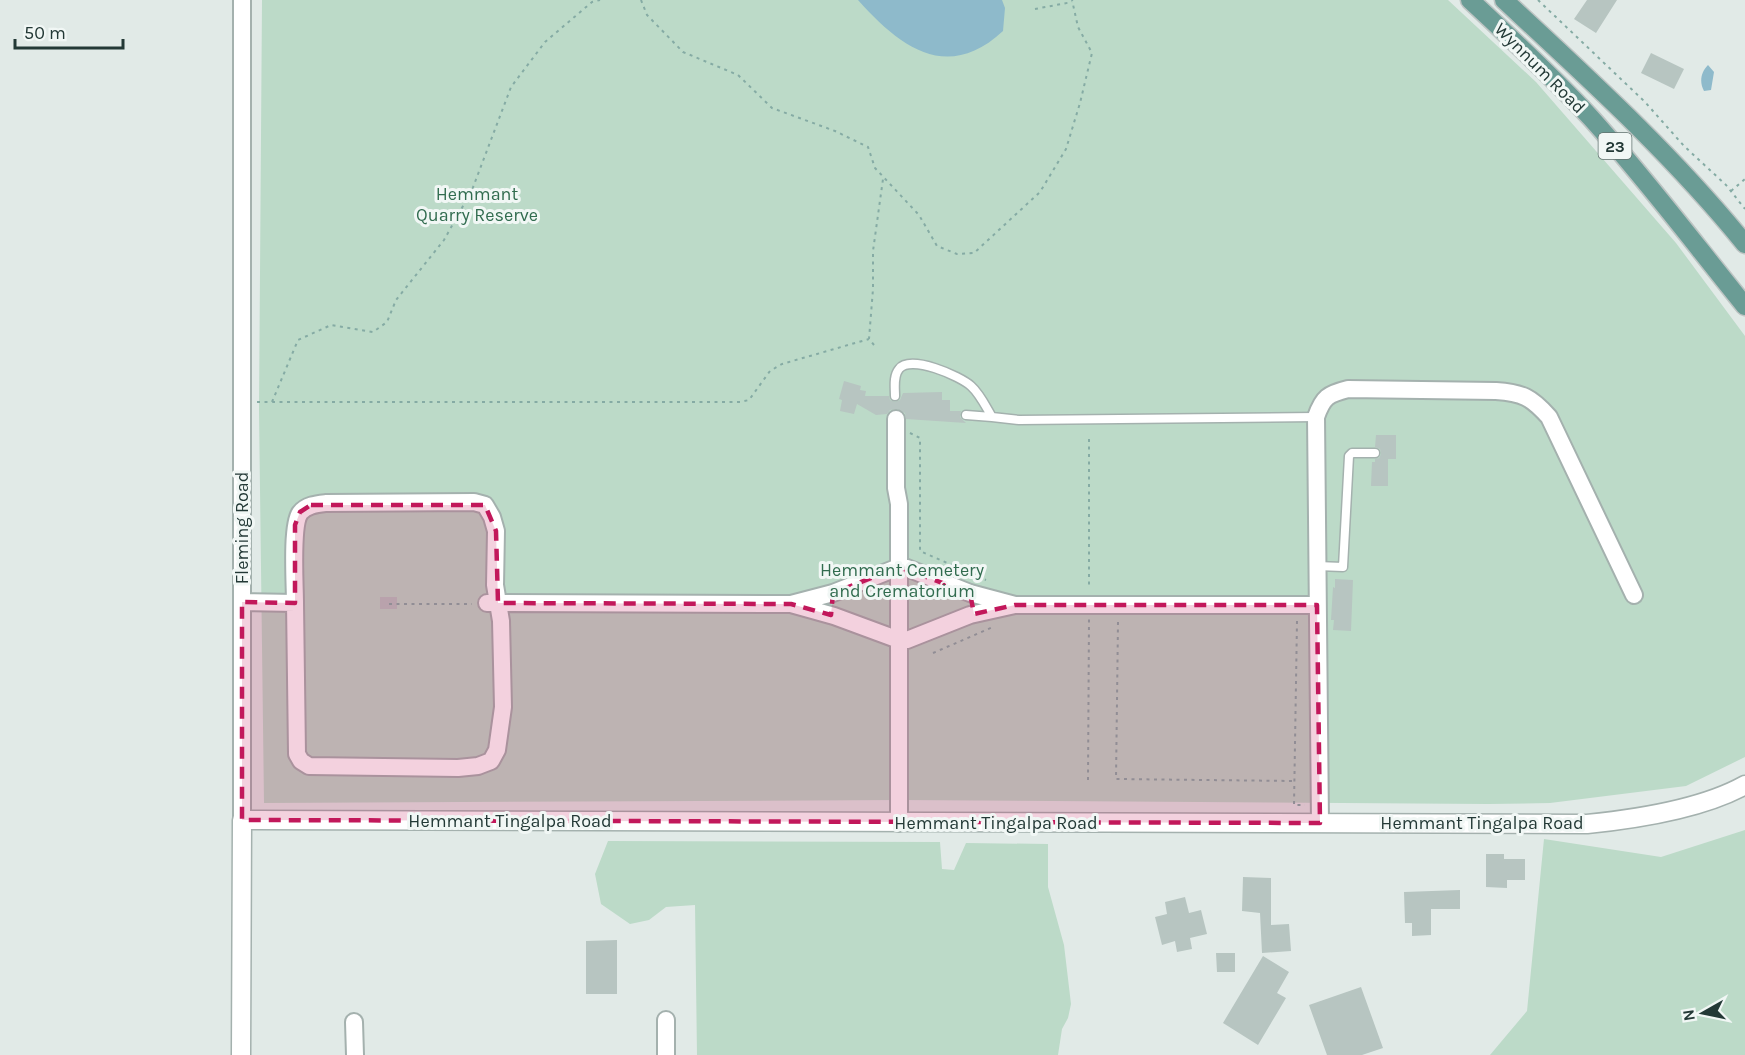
<svg xmlns="http://www.w3.org/2000/svg" width="1745" height="1055" font-family="Karla,sans-serif">
<style>
.green{fill:#bcdac8}
.water{fill:#8ebacb}
.building{fill:#b7c5c1}
.lines{fill:none;stroke-linecap:round;stroke-linejoin:round}
.service-casing{stroke:#a4b1ae;stroke-width:11}
.minor-casing{stroke:#a4b1ae;stroke-width:20}
.tertiary-casing{stroke:#a4b1ae;stroke-width:21}
.primary-casing{stroke:#bdc4c3;stroke-width:21}
.path{stroke:#85aba4;stroke-width:2;stroke-dasharray:3 4.5;stroke-linecap:butt}
.service{stroke:#fff;stroke-width:8}
.minor{stroke:#fff;stroke-width:16}
.tertiary{stroke:#fff;stroke-width:18}
.primary{stroke:#6a9c95;stroke-width:18}
.marked{fill:#c2185b;fill-opacity:0.2;stroke:#c2185b;stroke-width:4.5;stroke-dasharray:12 8;stroke-linejoin:round}
.labels{text-anchor:middle;dominant-baseline:central;stroke-width:6;stroke-linejoin:round;paint-order:stroke}
.shield{fill:#f1f7f5;stroke:#61726f;stroke-width:1.5}
.shield-label{font-size:16px;font-weight:bold;fill:#233936}
.street-label{font-size:18px;fill:#233936;stroke:#f1f7f5}
.park-label{font-size:18px;fill:#316c4f;stroke:#f1f7f5}
</style>
<rect width="100%" height="100%" fill="#e1eae7"/>
<path class="green" d="M 262,0 L 1448,0 L 1536,82 L 1676,243 L 1745,336 L 1745,757 L 1686,786 L 1550,803 L 1488,804 L 899,800 L 264,803 L 259,410 Z
M 1745,830 L 1745,1055 L 1490,1055 L 1527,1011 L 1544,839 L 1661,857 Z
M 608,841 L 940,842 L 942,869 L 954,870 L 966,843 L 1048,844 L 1048,887 L 1064,945 L 1071,1004 L 1068,1018 L 1062,1029 L 1058,1055 L 697,1055 L 695,905 L 666,907 L 649,920 L 630,924 L 601,904 L 595,874 Z"/>
<path class="water" d="M 858,0 L 1002,0 L 1005,8 L 1003,31 C 947,83 900,47 858,0 Z
M 1708,65 L 1714,72 L 1711,90 L 1704,91 C 1699,82 1701,72 1708,65 Z"/>
<path class="building" d="M 1587,0 L 1617,0 L 1596,33 L 1574,19 Z
M 1651,53 L 1684,69 L 1674,89 L 1641,73 Z
M 844,381 L 861,386 L 860,390 L 866,391 L 865,396 L 889,396 L 890,400 L 895,402 L 900,400 L 903,393 L 942,392 L 942,400 L 950,400 L 950,411 L 961,411 L 960,417 L 966,423 L 906,419 L 905,413 L 897,409 L 890,410 L 887,414 L 876,415 L 857,404 L 854,414 L 840,411 L 842,400 L 839,399 Z
M 1376,435 L 1396,435 L 1396,459 L 1388,459 L 1388,486 L 1371,486 L 1372,462 L 1375,462 L 1375,459 L 1379,458 L 1381,454 L 1380,449 L 1375,447 Z
M 1335,579 L 1353,580 L 1351,631 L 1333,630 L 1334,620 L 1331,620 L 1333,587 L 1335,588 Z
M 380,597 L 397,597 L 397,609 L 380,609 Z
M 1486,854 L 1504,854 L 1504,859 L 1525,859 L 1525,880 L 1507,880 L 1507,888 L 1486,887 Z
M 1243,877 L 1271,878 L 1271,925 L 1289,924 L 1291,951 L 1262,953 L 1260,913 L 1242,911 Z
M 1460,890 L 1460,909 L 1431,909 L 1431,935 L 1412,936 L 1412,923 L 1405,923 L 1404,892 Z
M 1185,897 L 1189,913 L 1201,910 L 1207,934 L 1190,938 L 1192,949 L 1177,952 L 1175,941 L 1162,945 L 1155,917 L 1167,914 L 1165,902 Z
M 617,940 L 617,994 L 586,994 L 586,941 Z
M 1216,953 L 1235,953 L 1235,972 L 1217,972 Z
M 1263,956 L 1289,972 L 1277,993 L 1286,998 L 1258,1045 L 1223,1023 Z
M 1361,987 L 1383,1048 L 1362,1055 L 1327,1055 L 1309,1005 Z"/>
<g class="lines">
<g class="service-casing">
<path id="service" d="M 895,396 C 895,388 893,376 899,369 C 910,354 960,376 971,386 C 980,394 986,407 992,417 L 966,415
M 992,417 L 1019,420 L 1316,417
M 1317,566 L 1343,567 L 1349,456 L 1352,453 L 1375,453"/>
</g>
<g class="minor-casing">
<path id="minor" d="M 896,419 L 896,488 L 899,504 L 899,823
M 242,602 L 295,603 L 297,754 L 301,761 L 309,766 L 458,768 L 478,766 L 491,761 L 497,750 L 503,707 L 501,621 L 495,585 L 496,531 L 492,517 L 485,505 L 474,502 L 326,503 C 317,504 306,505 300,513 C 291,526 295,585 295,603
M 487,603 L 791,604 L 834,616 L 899,640 L 907,640 L 970,615 L 1015,605 L 970,593 L 907,568 L 899,567 L 833,593 L 791,604
M 1015,605 L 1317,605
M 242,820 L 242,0
M 1320,823 L 1316,417 C 1323,397 1328,394 1348,389 L 1496,391 C 1523,393 1531,397 1549,417 L 1634,595
M 354,1022 L 355,1055
M 666,1055 L 666,1020"/>
</g>
<g class="tertiary-casing">
<path id="tertiary" d="M 241,1055 L 242,820 L 1587,824 C 1636,819 1702,809 1745,785"/>
</g>
<g class="primary-casing">
<path id="primary" d="M 1470,0 C 1511,38 1553,77 1591,118 C 1645,178 1694,243 1745,306
M 1504,0 C 1588,78 1673,155 1745,244"/>
</g>
<path class="path" d="M 641,0 L 647,15 L 683,52 L 738,75 L 772,108 L 835,131 L 868,147 L 875,168 L 919,215 L 937,246 L 957,254 L 974,253 L 1040,192 L 1066,149 L 1080,103 L 1092,53 L 1078,27 L 1072,0
M 1538,0 L 1645,102 L 1684,146 L 1726,185 L 1745,209
M 1035,9 L 1072,2
M 1731,191 L 1745,179
M 874,345 L 869,339 L 873,289 L 873,251 L 883,179
M 257,402 L 740,402 L 749,400 L 770,371 L 782,364 L 869,339
M 272,402 L 298,340 L 331,325 L 373,332 L 387,322 L 396,300 L 444,240 L 472,190 L 511,87 L 545,42 L 592,2 L 600,0
M 910,433 L 920,438 L 920,551 L 986,580
M 1089,439 L 1089,589
M 389,604 L 472,604
M 1297,621 L 1294,805 L 1305,805
M 1118,622 L 1116,779 L 1294,781
M 933,653 L 993,627
M 1088,780 L 1089,619"/>
<use href="#service" class="service"/>
<use href="#minor" class="minor"/>
<use href="#tertiary" class="tertiary"/>
<use href="#primary" class="primary"/>
</g>
<path class="marked" d="M 311,505 L 485,505 L 496,531 L 498,603 L 791,604 L 831,615 L 833,593 L 899,567 L 970,593 L 974,614 L 1015,605 L 1317,605 L 1320,823 L 242,820 L 242,602 L 295,603 L 295,525 L 300,512 Z"/>
<g class="labels">
<rect class="shield" x="1598.5" y="133" width="33" height="26" rx="4.5"/>
<g class="shield-label">
<text x="1615" y="146">23</text>
</g>
<g class="street-label">
<text transform="translate(1540 68) rotate(45)">Wynnum Road</text>
<text transform="translate(242 528) rotate(-90)">Fleming Road</text>
<text x="510" y="821">Hemmant Tingalpa Road</text>
<text x="996" y="823">Hemmant Tingalpa Road</text>
<text x="1482" y="823">Hemmant Tingalpa Road</text>
</g>
<g class="park-label">
<text x="477" y="194">Hemmant<tspan x="477" dy="21">Quarry Reserve</tspan></text>
<text x="902" y="570">Hemmant Cemetery<tspan x="902" dy="21">and Crematorium</tspan></text>
</g>
</g>
<g transform="translate(1703 1013) rotate(261)" stroke="#f1f7f5" stroke-width="4.5" paint-order="stroke">
<path d="M0-4.5L10 22L0 15L-10 22Z" fill="#233936"/>
<text y="-9" font-size="16" font-weight="bold" text-anchor="middle" fill="#233936">N</text>
</g>
<path d="M15 39v9h108v-9" fill="none" stroke="#233936" stroke-width="3"/>
<text x="24" y="39" font-size="18" fill="#233936" stroke="#f1f7f5" stroke-width="4.5" paint-order="stroke">50 m</text>
</svg>
